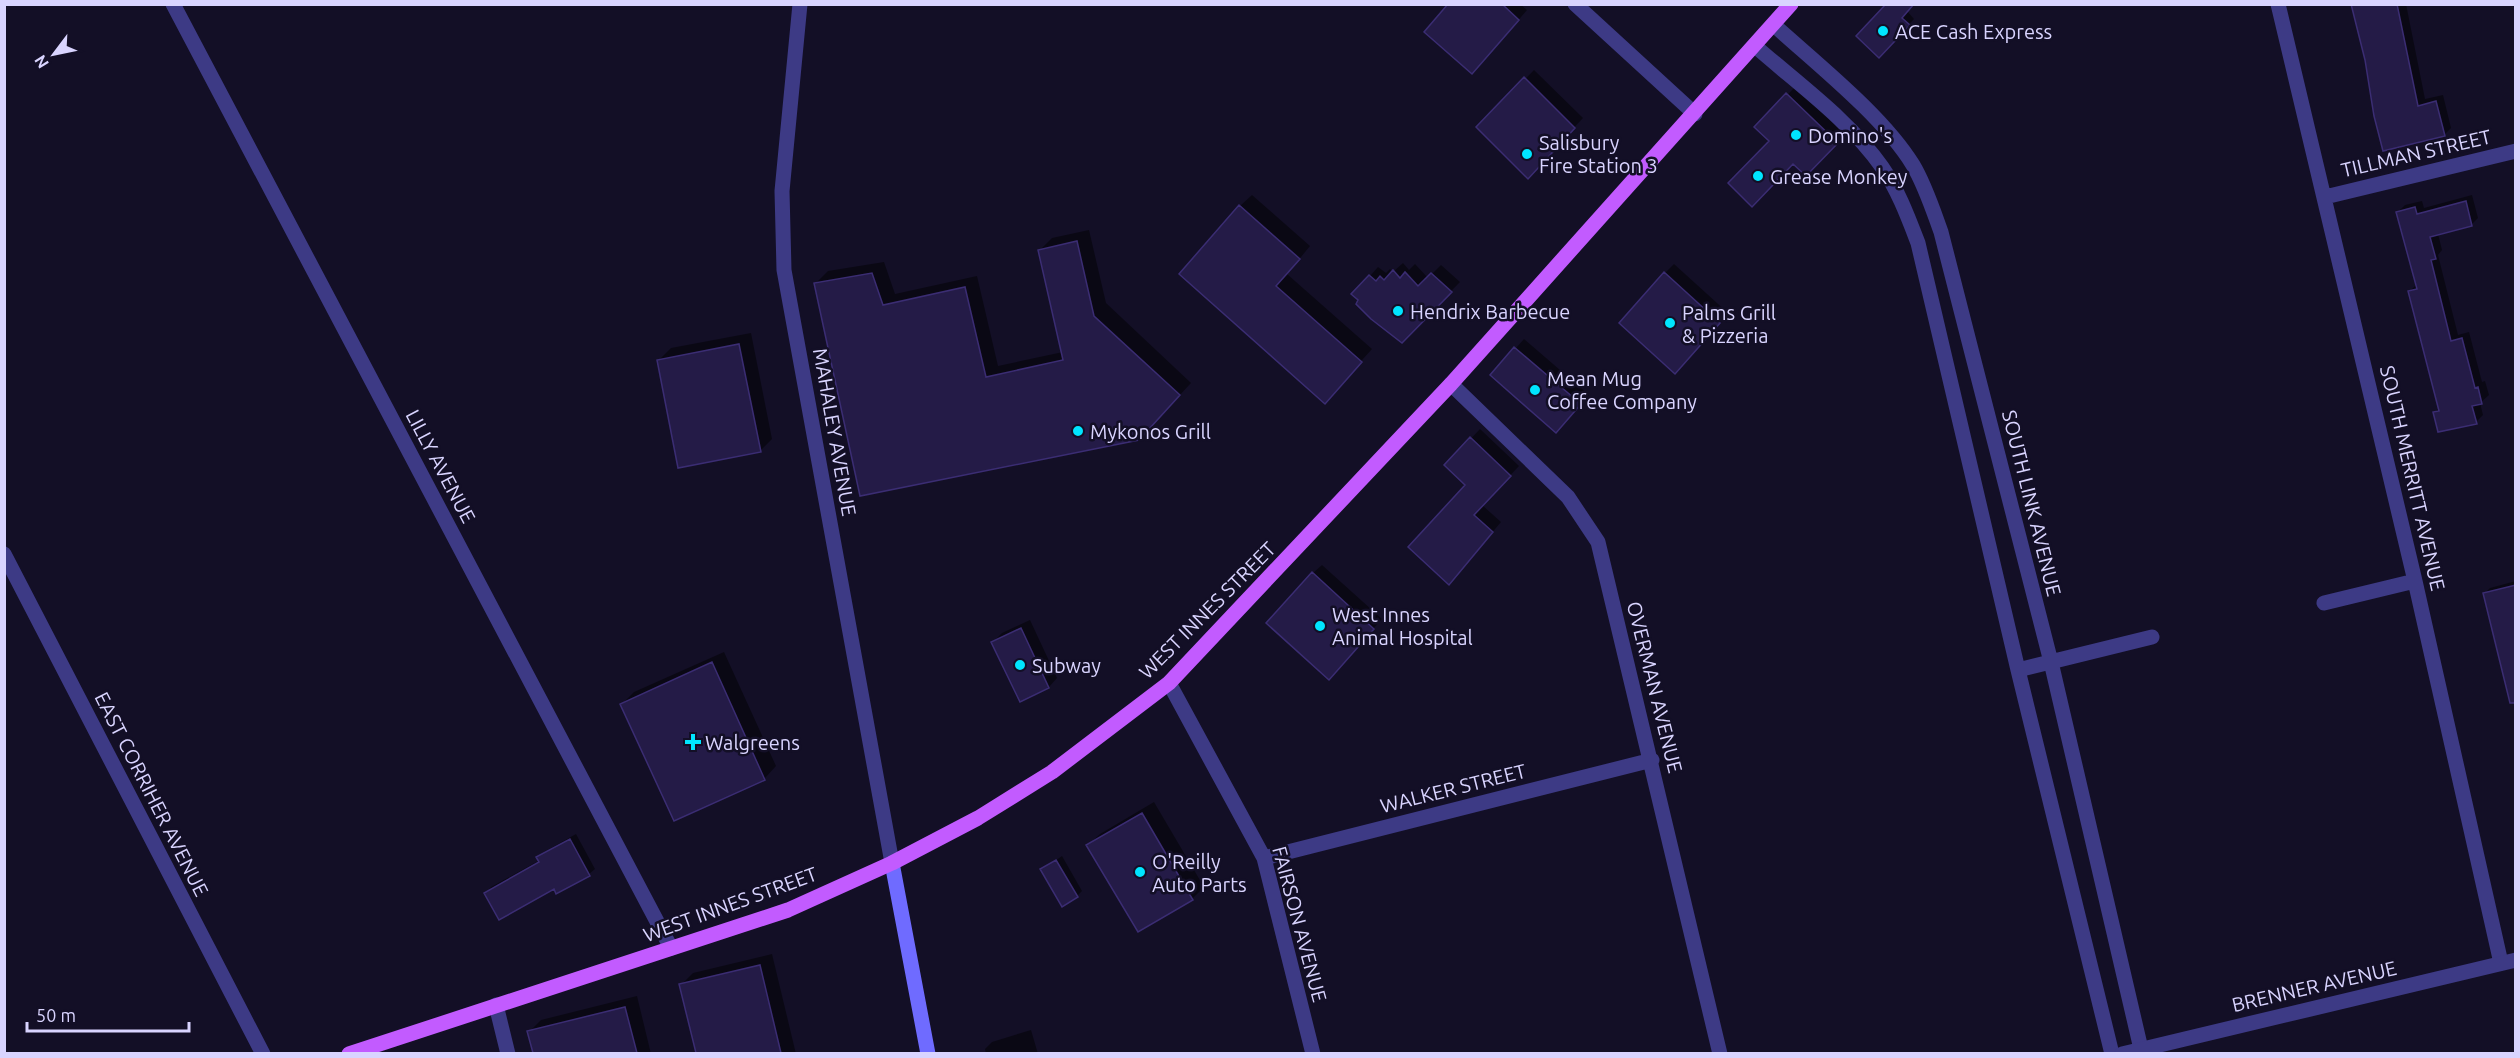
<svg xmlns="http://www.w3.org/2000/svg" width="2520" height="1058" font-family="Ubuntu,sans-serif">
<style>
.shadow{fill:#0007}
.building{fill:#241b47;stroke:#3b2d73;stroke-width:1.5}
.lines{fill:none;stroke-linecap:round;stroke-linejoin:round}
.minor{stroke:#3d3a85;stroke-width:15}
.tertiary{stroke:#3d3a85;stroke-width:15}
.secondary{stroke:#6f6bff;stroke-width:15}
.primary{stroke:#c25bff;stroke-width:15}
.poi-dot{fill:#00e5ff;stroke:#130f26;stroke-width:2}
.labels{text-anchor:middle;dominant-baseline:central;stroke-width:5;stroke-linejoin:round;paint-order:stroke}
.poi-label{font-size:20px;fill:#d9d4ff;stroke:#130f26;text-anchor:start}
.street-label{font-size:20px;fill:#d9d4ff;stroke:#130f26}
</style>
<rect width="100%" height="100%" fill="#130f26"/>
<path class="shadow" d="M 1450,4 L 1520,4 L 1527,10 L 1481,63 Z
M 1888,4 L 1907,11 L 1914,19 L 1879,56 Z
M 2352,4 L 2406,4 L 2425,99 L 2443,95 L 2451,128 L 2444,135 L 2366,60 Z
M 1534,70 L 1583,118 L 1536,168 L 1478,127 Z
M 1795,87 L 1844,134 L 1806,174 L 1756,127 Z
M 1252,195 L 1310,246 L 1287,274 L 1372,349 L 1325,401 L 1240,206 Z
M 2472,195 L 2478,218 L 2471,225 L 2438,234 L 2442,250 L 2438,255 L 2458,335 L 2469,332 L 2482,382 L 2485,381 L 2489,395 L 2480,403 L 2483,415 L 2476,422 L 2435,412 L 2439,408 L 2410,291 L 2417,284 L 2398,212 L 2405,205 L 2422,201 L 2424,208 Z
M 1089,230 L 1106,303 L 1191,383 L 1151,426 L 862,494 L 816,283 L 828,271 L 884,262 L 895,294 L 977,276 L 998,366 L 1063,352 L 1040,250 L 1052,238 Z
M 1403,263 L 1409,270 L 1415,264 L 1428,278 L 1441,265 L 1460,282 L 1402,341 L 1370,276 L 1378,267 L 1386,273 L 1390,269 L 1393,272 Z
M 1674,264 L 1728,313 L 1684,363 L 1665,273 Z
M 751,333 L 772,439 L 760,451 L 659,360 L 671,348 Z
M 1524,339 L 1589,395 L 1565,422 L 1492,375 Z
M 1480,429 L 1519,466 L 1482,505 L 1501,522 L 1457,574 L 1467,485 L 1446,465 Z
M 1322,565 L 1382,619 L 1337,669 L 1313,573 Z
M 2516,581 L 2516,692 L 2484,594 L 2490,588 Z
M 1030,620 L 1057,678 L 1049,687 L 993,642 L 1002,633 Z
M 724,652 L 776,766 L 765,778 L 675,819 L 622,704 L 634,692 Z
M 1154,802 L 1204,887 L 1192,899 L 1088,845 L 1100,834 Z
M 576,834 L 595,869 L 589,874 L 554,887 L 486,893 L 491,887 L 540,860 L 538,857 L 544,852 Z
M 1062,856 L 1082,891 L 1077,896 L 1042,870 Z
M 772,954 L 796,1054 L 697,1054 L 681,985 L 693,973 Z
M 637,996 L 651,1054 L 534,1054 L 529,1032 L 541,1020 Z
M 1031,1030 L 1038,1054 L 986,1054 L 985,1049 L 992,1042 Z"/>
<path class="building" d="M 1448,4 L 1502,4 L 1519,20 L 1472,74 L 1424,32 Z
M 1886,4 L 1914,4 L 1902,18 L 1910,25 L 1879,58 L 1856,36 Z
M 2351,4 L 2397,4 L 2418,106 L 2436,101 L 2445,136 L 2383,151 L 2374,116 L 2365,60 Z
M 1524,77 L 1575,128 L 1528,179 L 1476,127 Z
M 1786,93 L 1838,143 L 1806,176 L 1793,164 L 1752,207 L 1728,183 L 1769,141 L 1754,127 Z
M 2466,201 L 2472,226 L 2430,237 L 2436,259 L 2431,260 L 2451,341 L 2462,338 L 2475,388 L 2478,387 L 2482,404 L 2472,406 L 2477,424 L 2438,432 L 2433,412 L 2439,411 L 2408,291 L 2417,289 L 2396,212 L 2415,207 L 2417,214 Z
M 1239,205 L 1300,259 L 1276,286 L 1362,362 L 1325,404 L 1179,274 Z
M 1077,241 L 1094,316 L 1180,395 L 1139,440 L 860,496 L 814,283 L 872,273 L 883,305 L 965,287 L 986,377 L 1063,360 L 1038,250 Z
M 1393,270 L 1400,278 L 1405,272 L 1418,286 L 1431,273 L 1452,292 L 1402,343 L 1371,319 L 1356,304 L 1358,300 L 1351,294 L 1369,275 L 1376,281 L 1380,276 L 1384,280 Z
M 1664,272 L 1720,323 L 1675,374 L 1619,323 Z
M 739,344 L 761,452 L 678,468 L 657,360 Z
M 1514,347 L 1581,404 L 1556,433 L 1490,375 Z
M 1470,437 L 1511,476 L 1474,515 L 1493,532 L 1449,585 L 1408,547 L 1465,485 L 1444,465 Z
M 1312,572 L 1374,629 L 1329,680 L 1266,623 Z
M 2516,585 L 2516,703 L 2510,703 L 2483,593 Z
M 1021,628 L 1049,688 L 1020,702 L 991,642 Z
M 712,662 L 765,780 L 674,821 L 620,704 Z
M 1142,813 L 1193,900 L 1138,932 L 1086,845 Z
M 570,839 L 590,876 L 556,894 L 554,889 L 499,920 L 484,893 L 539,862 L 536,857 Z
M 1056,860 L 1078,897 L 1062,907 L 1040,869 Z
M 760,965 L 781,1053 L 696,1053 L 679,984 Z
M 625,1007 L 637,1053 L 533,1053 L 527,1031 Z"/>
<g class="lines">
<path class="minor" d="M 173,4 L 671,948
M 1575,4 L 1695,114
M 2278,4 L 2415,581 L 2501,963
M 1774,25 C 1817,64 1883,116 1913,165 C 1925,185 1933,210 1941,232 L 2051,662 L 2141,1049
M 1755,46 C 1798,84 1849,120 1882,167 C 1898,190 1908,217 1918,243 L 2018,670 L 2112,1054
M 2325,197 L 2516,151
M 1451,384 L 1568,497 L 1598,542 L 1720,1054
M 4,554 L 263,1054
M 2324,603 L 2415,581
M 2018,670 L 2152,637
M 1169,683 L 1264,858 L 1313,1054
M 1264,858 L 1652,760
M 496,1005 L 508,1054"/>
<path class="tertiary" d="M 800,4 L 782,191 L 784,270 L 892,863
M 2122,1054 L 2516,960"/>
<path class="secondary" d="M 892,863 L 928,1054"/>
<path class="primary" d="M 349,1054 L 788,910 L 892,863 L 978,818 L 1052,772 L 1169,683 L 1451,384 L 1791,4"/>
</g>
<g class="poi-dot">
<circle cx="1883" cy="31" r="6"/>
<circle cx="1796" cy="135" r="6"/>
<circle cx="1527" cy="154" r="6"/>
<circle cx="1758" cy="176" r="6"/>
<circle cx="1398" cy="311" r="6"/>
<circle cx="1670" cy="323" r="6"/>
<circle cx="1535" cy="390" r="6"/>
<circle cx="1078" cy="431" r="6"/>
<circle cx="1320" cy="626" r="6"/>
<circle cx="1020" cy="665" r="6"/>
<path d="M690 733h6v6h6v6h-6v6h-6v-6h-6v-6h6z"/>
<circle cx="1140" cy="872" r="6"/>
</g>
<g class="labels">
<g class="poi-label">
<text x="1895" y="31">ACE Cash Express</text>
<text x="1808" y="135">Domino's</text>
<text x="1539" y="142">Salisbury<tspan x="1539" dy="23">Fire Station 3</tspan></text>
<text x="1770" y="176">Grease Monkey</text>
<text x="1410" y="311">Hendrix Barbecue</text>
<text x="1682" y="312">Palms Grill<tspan x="1682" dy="23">&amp; Pizzeria</tspan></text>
<text x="1547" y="378">Mean Mug<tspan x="1547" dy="23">Coffee Company</tspan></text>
<text x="1090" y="431">Mykonos Grill</text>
<text x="1332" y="614">West Innes<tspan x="1332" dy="23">Animal Hospital</tspan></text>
<text x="1032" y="665">Subway</text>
<text x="705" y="742">Walgreens</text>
<text x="1152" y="861">O'Reilly<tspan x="1152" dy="23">Auto Parts</tspan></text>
</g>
<g class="street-label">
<text transform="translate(2416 153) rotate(-13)">TILLMAN STREET</text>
<text transform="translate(835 432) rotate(80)">MAHALEY AVENUE</text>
<text transform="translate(441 466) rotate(62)">LILLY AVENUE</text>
<text transform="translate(2413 478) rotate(77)">SOUTH MERRITT AVENUE</text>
<text transform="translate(2032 503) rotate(76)">SOUTH LINK AVENUE</text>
<text transform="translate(1207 610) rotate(-45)">WEST INNES STREET</text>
<text transform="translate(1655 687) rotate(76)">OVERMAN AVENUE</text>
<text transform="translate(1453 788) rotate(-14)">WALKER STREET</text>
<text transform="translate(152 794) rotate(63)">EAST CORRIHER AVENUE</text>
<text transform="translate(730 904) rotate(-20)">WEST INNES STREET</text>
<text transform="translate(1300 924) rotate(75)">FAIRSON AVENUE</text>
<text transform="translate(2314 986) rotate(-13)">BRENNER AVENUE</text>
</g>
</g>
<rect width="2520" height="1058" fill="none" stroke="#d9d4ff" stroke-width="12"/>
<g transform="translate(54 54) rotate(238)" stroke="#130f26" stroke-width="4.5" paint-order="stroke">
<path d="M0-4.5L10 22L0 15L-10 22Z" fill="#d9d4ff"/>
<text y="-9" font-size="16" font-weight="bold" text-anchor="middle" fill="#d9d4ff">N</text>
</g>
<path d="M27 1022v9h162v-9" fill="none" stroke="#d9d4ff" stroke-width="3"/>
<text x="36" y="1022" font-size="18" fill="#d9d4ff" stroke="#130f26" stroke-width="4.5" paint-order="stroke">50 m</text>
</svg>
